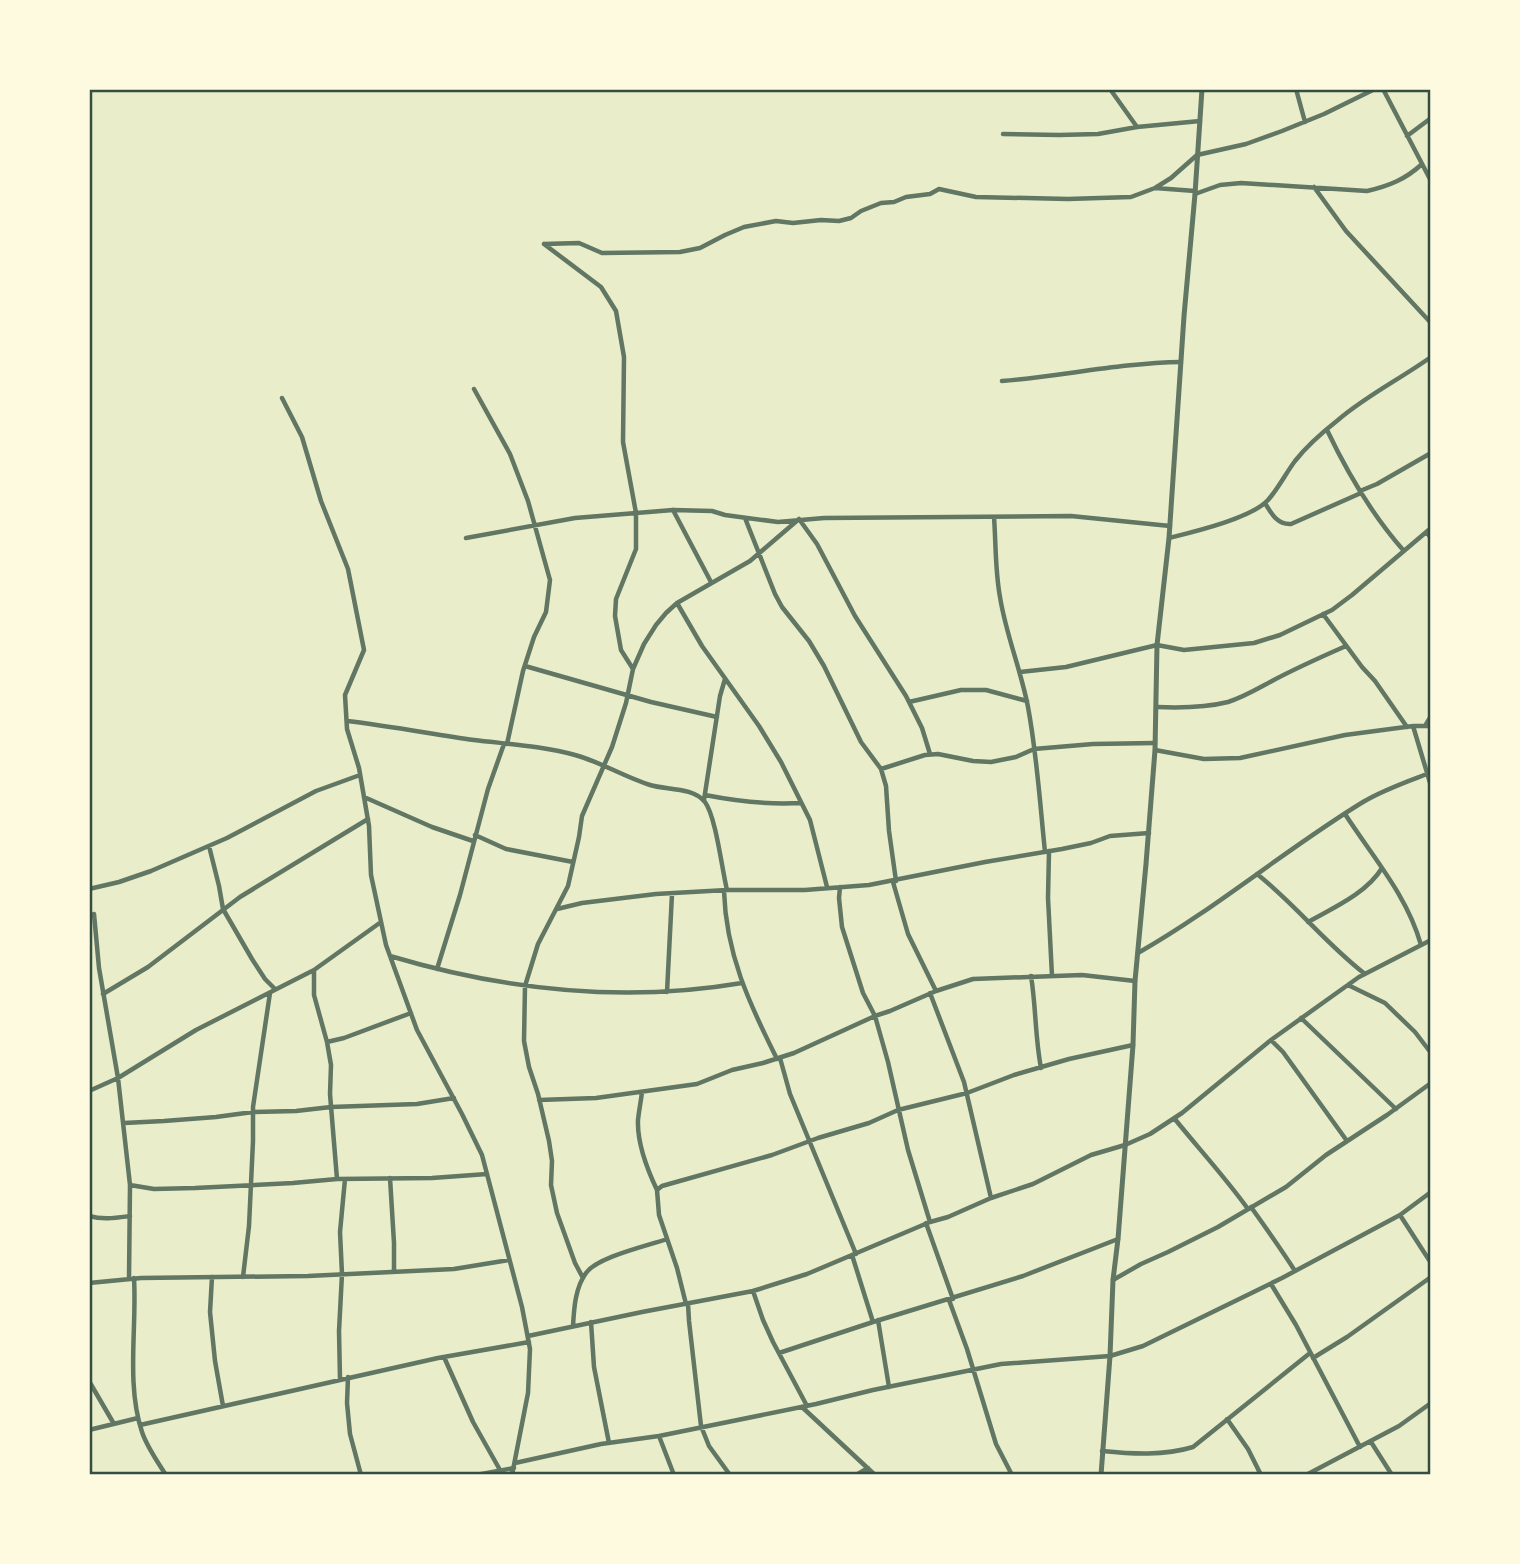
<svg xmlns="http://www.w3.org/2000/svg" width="1520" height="1564" font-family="'PT Sans Narrow',sans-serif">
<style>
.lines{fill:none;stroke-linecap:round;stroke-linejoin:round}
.minor{stroke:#617663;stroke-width:4.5}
.tertiary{stroke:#617663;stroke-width:5}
.neatline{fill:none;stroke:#344e41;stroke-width:2.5}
</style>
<rect width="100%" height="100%" fill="#e9edc9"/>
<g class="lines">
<path class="minor" d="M 1110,89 L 1137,127
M 1296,89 L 1305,122
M 1383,89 L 1431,181
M 1003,134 L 1059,135 L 1098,134 L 1137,127 L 1200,121
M 1407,136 L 1431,118
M 1314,187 L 1346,231 L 1431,323
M 1155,188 L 1195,191
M 1195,194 L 1220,185 L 1241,183 L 1367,191 C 1389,186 1406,179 1422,164
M 544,244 L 579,243 L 602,253 L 680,252 L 700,248 L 725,235 L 744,227 L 776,221 L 793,223 L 821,220 L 839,221 L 851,218 L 861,211 L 881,203 L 894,202 L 906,197 L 930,194 L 939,189 L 976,197 L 1068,199 L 1131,197 L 1155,188 L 1171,178 L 1197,155 L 1246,144 L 1282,131 L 1324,114 L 1375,89
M 544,244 L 601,287 L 616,311 L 624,357 L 623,442 L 636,513 L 636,549 L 616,599 L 615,616 L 621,650 L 633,669
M 1002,381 C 1062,376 1121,363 1181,362
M 474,389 L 510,454 L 528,501 L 550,580 L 546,612 L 534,637 L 523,671 L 507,744
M 282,398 L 302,437 L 321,501 L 348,569 L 364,650 L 345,695 L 347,729 L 359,768 L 369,826 L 371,875 L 386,945 L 417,1030 L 462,1114 L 482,1155 L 522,1307 L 530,1349 L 528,1393 L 512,1475
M 1327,430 C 1348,474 1372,515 1404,551
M 1360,491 L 1377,484 L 1431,453
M 1265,503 C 1271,513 1277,525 1291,524 L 1361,493
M 673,510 L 711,582
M 994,517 C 996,544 995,570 1000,597 C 1006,635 1021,670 1028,707 C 1037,755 1040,804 1045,852
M 745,518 L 775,594 L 782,607 L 809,641 L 824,666 L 861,742 L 881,769 L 886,786 L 889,831 L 896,881
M 1427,532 L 1431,539
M 466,538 L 575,518 L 673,510 L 712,511 L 725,515 L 778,522 L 824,518 L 1071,516 L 1170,526
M 1169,538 C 1193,532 1252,518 1268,500 C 1278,489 1286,473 1295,461 C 1306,447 1324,431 1338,420 C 1366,396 1400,379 1431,357
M 677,603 L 702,646 L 759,726 L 781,762 L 810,820 L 827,887
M 1323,614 L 1362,667 L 1375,681 L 1407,727
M 525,666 L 651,702 L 717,717
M 1020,672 L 1066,667 L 1157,645 L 1184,650 L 1254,643 L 1280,635 L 1332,610 L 1352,595 L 1431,528
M 909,702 L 961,690 L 986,690 L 1027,701
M 1157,707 C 1181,708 1204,708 1228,702 C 1244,697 1257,689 1272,681 C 1296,668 1321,657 1346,646
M 347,721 C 390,726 432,734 474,740 C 507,744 543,746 575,755 C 601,762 624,777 650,785 C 666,790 693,787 705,802 C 716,817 722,870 727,890
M 1413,726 L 1431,786
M 1425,726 L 1431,716
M 1155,750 L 1204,759 L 1240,758 L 1345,735 L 1413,726 L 1431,726
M 881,769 L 925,755 L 938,754 L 973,761 L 991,762 L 1016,757 L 1034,749 L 1093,744 L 1155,743
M 705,795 C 736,801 768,805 800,803
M 364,797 L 432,827 L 473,841
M 704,800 L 720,696 L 725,679
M 1345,814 C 1372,856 1407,895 1421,945
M 475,835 L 506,849 L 573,862
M 209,846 L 219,886 L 223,909 L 252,959 L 265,979 L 275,989
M 1049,851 L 1048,898 L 1052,976
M 1257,874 C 1296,905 1326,944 1365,974
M 893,882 L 908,934 L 936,991
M 840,887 L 839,898 L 842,927 L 863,993 L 875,1016 L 888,1062 L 908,1150 L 930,1222
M 89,889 L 119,882 L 151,871 L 227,838 L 316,791 L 360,775
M 724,891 C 726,954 749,1003 777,1059
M 557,909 L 582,903 L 656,894 L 727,890 L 805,890 L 869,885 L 985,862 L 1062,849 L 1091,843 L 1110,836 L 1149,833
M 94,914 L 99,968 L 118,1078 L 130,1185 L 129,1279
M 1308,922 C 1333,908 1367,893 1382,868
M 1138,953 C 1217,908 1286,849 1363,802 C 1383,790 1406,782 1427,774
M 390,956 C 504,990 624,1003 742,983
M 437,969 L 460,895 L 488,789 L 504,744
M 314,970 L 314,995 L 327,1042 L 331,1065 L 330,1094 L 337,1179
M 1031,976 C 1036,1006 1035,1037 1041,1068
M 1348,985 L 1385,1003 L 1415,1032 L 1431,1053
M 667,992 L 672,894
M 930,993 L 964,1082 L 991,1198
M 103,994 L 148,967 L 240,897 L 368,819
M 1301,1018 L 1396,1109
M 1271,1040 L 1283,1052 L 1347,1141
M 327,1042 L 344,1038 L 411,1013
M 780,1058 L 790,1094 L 856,1254
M 89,1091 L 118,1078 L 196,1030 L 314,970 L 381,922
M 642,1092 C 641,1101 639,1110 638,1120 C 637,1144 647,1169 657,1190
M 539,1100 L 596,1098 L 697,1084 L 732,1070 L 763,1063 L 794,1053 L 875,1016 L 890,1011 L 936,991 L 973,979 L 1082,975 L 1135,981
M 1174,1118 C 1199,1149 1225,1177 1248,1209
M 124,1123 L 164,1121 L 216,1117 L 253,1112 L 296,1111 L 331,1107 L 417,1104 L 454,1098
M 390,1178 L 394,1243 L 394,1271
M 130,1185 L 154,1189 L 195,1188 L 293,1183 L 337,1179 L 432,1178 L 487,1174
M 1251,1207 C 1266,1228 1281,1249 1295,1271
M 1400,1215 L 1431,1263
M 89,1216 C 103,1220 115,1218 130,1216
M 926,1223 L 953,1299
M 852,1255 L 873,1322
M 212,1277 L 210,1312 L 215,1361 L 223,1406
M 243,1277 L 249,1226 L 253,1141 L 253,1107 L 270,993
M 134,1278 C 137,1328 126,1384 142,1432 C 147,1447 157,1461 166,1475
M 583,1278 L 575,1263 L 557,1213 L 551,1185 L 552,1161 L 549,1141 L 538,1094 L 529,1067 L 524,1041 L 525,986 L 538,944 L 568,886 L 579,837 L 582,816 L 612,747 L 626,703 L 633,669 L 644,644 L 656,625 L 666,613 L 677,603 L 750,561 L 799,519 L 817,544 L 855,616 L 906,696 L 922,728 L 930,754
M 1113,1280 L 1141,1264 L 1168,1252 L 1218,1227 L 1286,1187 L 1326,1155 L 1387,1115 L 1431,1083
M 89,1283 L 141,1278 L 308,1276 L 454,1269 L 509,1260
M 1271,1284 L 1296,1325 L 1360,1447
M 753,1291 L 763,1320 L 773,1342 L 807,1406
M 949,1300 L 967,1349 L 996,1444 L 1012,1475
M 686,1304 L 677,1268 L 659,1215 L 657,1190 L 662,1186 L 772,1155 L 818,1138 L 869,1123 L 898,1110 L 967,1093 L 1014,1075 L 1069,1059 L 1133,1045
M 688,1304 L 689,1321 L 701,1426 L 709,1446 L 730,1475
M 878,1320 L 889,1387
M 591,1322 L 594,1367 L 609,1443
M 573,1326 C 574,1309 575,1288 586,1273 C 597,1257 647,1246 667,1239
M 528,1336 L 642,1312 L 753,1291 L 807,1274 L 930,1222 L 948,1217 L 991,1198 L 1033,1184 L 1091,1155 L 1125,1145 L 1150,1134 L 1182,1113 L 1271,1040 L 1331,997 L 1359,977 L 1431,940
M 779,1353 L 873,1322 L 1023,1276 L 1118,1239
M 444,1357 L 473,1422 L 500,1470
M 1313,1358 L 1347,1337 L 1431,1277
M 348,1377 L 347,1403 L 350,1434 L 361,1475
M 340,1379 L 339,1331 L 342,1274 L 340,1232 L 345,1179
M 89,1381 L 114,1424
M 802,1407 L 875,1475
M 1227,1419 L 1248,1449 L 1261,1475
M 140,1425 L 438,1358 L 529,1342
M 89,1430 L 138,1418
M 659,1436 L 674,1475
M 1371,1442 L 1392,1475
M 1102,1451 C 1132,1454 1164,1456 1193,1447 L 1310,1353
M 515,1463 L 601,1444 L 659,1436 L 816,1404 L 873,1390 L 1001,1364 L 1110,1356 L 1143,1346 L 1282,1278 L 1400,1215 L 1431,1192
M 476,1475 L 514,1468
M 856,1475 L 868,1468
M 1306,1475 L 1399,1426 L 1431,1403"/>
<path class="tertiary" d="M 1101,1475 L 1110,1356 L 1113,1280 L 1118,1239 L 1133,1045 L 1135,981 L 1146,864 L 1155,750 L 1157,645 L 1169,538 L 1184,316 L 1195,194 L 1202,89"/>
</g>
<rect width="1520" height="1564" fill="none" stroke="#fefae0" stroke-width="182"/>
<rect x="91" y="91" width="1338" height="1382" class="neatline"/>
</svg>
